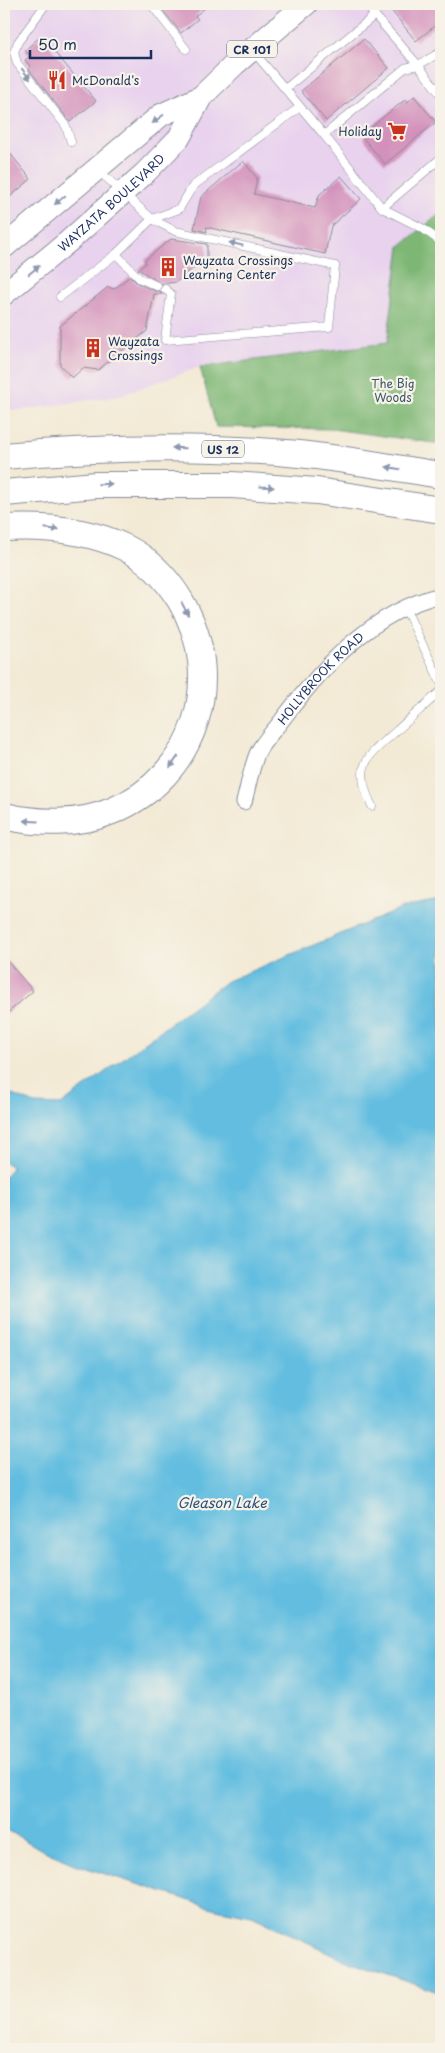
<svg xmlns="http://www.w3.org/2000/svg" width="445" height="2053" font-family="'Playpen Sans',sans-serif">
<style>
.built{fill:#e8d2ee}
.forest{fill:#7eb775;stroke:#4c736a}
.water{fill:#62bde0;stroke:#3e769f}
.building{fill:#d390bb}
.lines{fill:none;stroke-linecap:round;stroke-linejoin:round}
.lane-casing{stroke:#878c9a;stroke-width:9}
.street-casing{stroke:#878c9a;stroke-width:17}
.primary-casing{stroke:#878c9a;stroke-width:24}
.highway-casing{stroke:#878c9a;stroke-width:28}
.lane{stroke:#fff;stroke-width:8}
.street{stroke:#fff;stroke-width:15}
.primary{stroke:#fff;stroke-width:22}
.highway{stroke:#fff;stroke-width:26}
.oneway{fill:#8d97ae}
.labels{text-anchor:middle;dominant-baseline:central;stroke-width:4.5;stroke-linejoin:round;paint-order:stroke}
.shield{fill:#f7f3e8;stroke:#5d6a87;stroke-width:1}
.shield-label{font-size:11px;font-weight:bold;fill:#1b2f5e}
.poi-label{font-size:12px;fill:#1b2f5e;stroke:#f7f3e8;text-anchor:start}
.street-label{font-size:12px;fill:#1b2f5e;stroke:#f7f3e8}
.park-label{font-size:12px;fill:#3c5969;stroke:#f7f3e8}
.water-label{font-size:14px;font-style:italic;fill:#2d527e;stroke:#f7f3e8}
</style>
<rect width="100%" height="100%" fill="#f7f3e8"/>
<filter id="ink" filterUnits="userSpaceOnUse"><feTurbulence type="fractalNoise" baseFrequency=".02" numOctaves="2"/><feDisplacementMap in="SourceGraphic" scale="10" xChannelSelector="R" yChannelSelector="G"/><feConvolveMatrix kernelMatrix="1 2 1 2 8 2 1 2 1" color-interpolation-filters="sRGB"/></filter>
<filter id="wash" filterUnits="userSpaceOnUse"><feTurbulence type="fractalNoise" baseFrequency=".0096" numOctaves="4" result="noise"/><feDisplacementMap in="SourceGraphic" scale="20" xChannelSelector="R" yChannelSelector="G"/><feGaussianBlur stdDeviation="1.12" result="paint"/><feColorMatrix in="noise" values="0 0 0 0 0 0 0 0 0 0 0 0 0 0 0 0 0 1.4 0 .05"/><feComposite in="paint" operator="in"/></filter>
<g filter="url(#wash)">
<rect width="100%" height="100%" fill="#f3ead5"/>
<path class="built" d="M 4,4 L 441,4 L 441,215 L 400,246 L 387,343 L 200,367 L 118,396 L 22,410 L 4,410 Z"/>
<path class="forest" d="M 441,213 L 441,444 L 332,429 L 216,427 L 200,367 L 387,343 L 400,246 Z"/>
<path class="water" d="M 441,901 L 441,1993 L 349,1962 L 252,1916 L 216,1909 L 74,1864 L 42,1850 L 4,1828 L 4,1177 L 12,1168 L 4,1161 L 4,1091 L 35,1104 L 61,1105 L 227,981 L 403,908 Z"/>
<g id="blocks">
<path class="building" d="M 158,4 L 210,4 L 195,16 L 198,19 L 181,33 Z
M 386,4 L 441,4 L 441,21 L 416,41 Z
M 41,36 L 96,101 L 70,122 L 28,68 L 30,66 L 25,60 L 30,56 L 25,50 Z
M 364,39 L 389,68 L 326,121 L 301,91 Z
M 414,96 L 436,122 L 385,164 L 363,138 L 370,133 L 367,130 L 406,99 L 408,102 Z
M 4,146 L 31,179 L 4,202 Z
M 243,161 L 257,178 L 254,194 L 315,208 L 319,195 L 341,176 L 361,199 L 331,226 L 325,254 L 206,227 L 207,232 L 194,229 L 201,197 Z
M 171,239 L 207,244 L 207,257 L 176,282 L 162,284 L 138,269 L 145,264 L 145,260 Z
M 130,276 L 137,283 L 155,291 L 160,291 L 162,294 L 154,294 L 147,331 L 98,370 L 83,368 L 72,378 L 60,365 L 60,326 L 108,287 L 114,289 Z
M 4,957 L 33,991 L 4,1016 Z"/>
</g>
</g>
<g filter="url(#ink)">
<use href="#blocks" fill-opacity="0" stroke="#878c9a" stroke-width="1"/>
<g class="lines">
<g class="lane-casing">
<path id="lane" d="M 46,4 L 18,42 L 14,52 L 17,63 L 66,126 L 71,142
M 151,4 L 186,49
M 253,51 L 324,135 L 405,68 L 418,65 L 365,4
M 441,52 L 418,65 L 441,95
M 285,89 L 375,15
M 324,135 L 382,208 L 441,158
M 99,171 L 152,219 L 179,209 L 193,186 L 300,107
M 382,208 L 422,228 L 441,242
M 116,254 L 139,278 L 157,286
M 60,297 L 116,254 L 152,219 L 175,231 L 335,266 L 329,327 L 165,340 L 171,294 L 165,289
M 405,608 L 441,683
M 372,806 C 352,766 367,757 395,732 C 411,718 426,704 441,691"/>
</g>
<g class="street-casing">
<g id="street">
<path id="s1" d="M 244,802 C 248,787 251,769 257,754 C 262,742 274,731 282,720 C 323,666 373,611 441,595"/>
</g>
</g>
<g class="primary-casing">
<g id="primary">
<path d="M 4,247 L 161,115 L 201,97"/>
<path id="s2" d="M 4,294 L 69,241 L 145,173 L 179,138 L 201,97 L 235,64 L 306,4"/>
</g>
</g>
<g class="highway-casing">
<path id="highway" d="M 4,456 C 102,447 200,445 299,454 C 347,459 394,468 441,475
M 4,493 L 96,485 L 232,485 L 317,491 L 441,510
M 4,528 C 44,526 89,530 126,548 C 148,559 167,579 180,600 C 227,677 196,777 112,811 C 79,825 38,824 4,816"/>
</g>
<use href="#lane" class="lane"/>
<use href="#street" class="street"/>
<use href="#primary" class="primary"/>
<use href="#highway" class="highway"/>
</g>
<defs><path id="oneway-solid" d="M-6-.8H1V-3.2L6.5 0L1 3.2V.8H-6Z" transform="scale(1.25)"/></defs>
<g class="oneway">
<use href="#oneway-solid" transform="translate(26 74) rotate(52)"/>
<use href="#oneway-solid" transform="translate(158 119) rotate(143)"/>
<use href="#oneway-solid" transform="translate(60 200) rotate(140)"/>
<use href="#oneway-solid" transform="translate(236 244) rotate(-167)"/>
<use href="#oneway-solid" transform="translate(34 270) rotate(-39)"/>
<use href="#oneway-solid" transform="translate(179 448) rotate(-179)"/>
<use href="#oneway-solid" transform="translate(393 468) rotate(-171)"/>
<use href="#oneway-solid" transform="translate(105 484) rotate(-2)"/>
<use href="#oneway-solid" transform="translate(267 487) rotate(3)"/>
<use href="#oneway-solid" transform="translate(52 529) rotate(6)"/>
<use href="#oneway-solid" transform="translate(185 609) rotate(62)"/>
<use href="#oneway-solid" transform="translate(174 762) rotate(126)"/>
<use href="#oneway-solid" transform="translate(31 821) rotate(-176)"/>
</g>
</g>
<defs>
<g id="restaurant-bare" transform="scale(1.5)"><path d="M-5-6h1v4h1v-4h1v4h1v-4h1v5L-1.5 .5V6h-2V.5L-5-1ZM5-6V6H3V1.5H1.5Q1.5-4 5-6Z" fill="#c8321e" stroke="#f7f3e8" stroke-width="2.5" paint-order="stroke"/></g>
<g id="supermarket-bare" transform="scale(1.5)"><path d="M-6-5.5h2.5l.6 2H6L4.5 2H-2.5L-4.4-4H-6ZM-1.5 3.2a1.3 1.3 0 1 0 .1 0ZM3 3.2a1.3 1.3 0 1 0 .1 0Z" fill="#c8321e" stroke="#f7f3e8" stroke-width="2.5" paint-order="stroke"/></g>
<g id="building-bare" transform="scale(1.5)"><path d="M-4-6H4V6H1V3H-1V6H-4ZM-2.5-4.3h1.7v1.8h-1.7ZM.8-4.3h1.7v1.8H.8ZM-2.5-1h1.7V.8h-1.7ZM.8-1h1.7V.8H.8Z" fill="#c8321e" stroke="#f7f3e8" stroke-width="2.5" paint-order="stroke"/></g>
</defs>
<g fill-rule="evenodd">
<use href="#restaurant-bare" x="57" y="80"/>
<use href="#supermarket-bare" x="397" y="131"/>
<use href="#building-bare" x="168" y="267"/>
<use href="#building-bare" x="93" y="348"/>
</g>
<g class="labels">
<g class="shield">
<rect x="227" y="40.5" width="50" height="17" rx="4"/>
<rect x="202" y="440.5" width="42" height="17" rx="4"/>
</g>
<g class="shield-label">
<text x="252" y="49">CR 101</text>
<text x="223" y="449">US 12</text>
</g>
<g class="poi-label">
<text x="72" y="80">McDonald's</text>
<text x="382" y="131" text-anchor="end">Holiday</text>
<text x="183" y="260">Wayzata Crossings<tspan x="183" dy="14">Learning Center</tspan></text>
<text x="108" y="341">Wayzata<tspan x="108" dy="14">Crossings</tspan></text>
</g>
<g class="street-label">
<text stroke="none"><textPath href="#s2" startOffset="141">WAYZATA BOULEVARD</textPath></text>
<text stroke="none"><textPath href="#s1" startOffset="149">HOLLYBROOK ROAD</textPath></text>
</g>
<g class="park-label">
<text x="393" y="383">The Big<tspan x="393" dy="14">Woods</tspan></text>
</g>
<g class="water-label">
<text x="222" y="1502">Gleason Lake</text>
</g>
</g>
<rect width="445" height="2053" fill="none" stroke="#f7f3e8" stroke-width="20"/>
<path d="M30 50v8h121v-8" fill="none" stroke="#1b2f5e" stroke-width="2.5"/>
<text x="38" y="50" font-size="15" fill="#1b2f5e" stroke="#f7f3e8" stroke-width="4" paint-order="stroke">50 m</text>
</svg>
